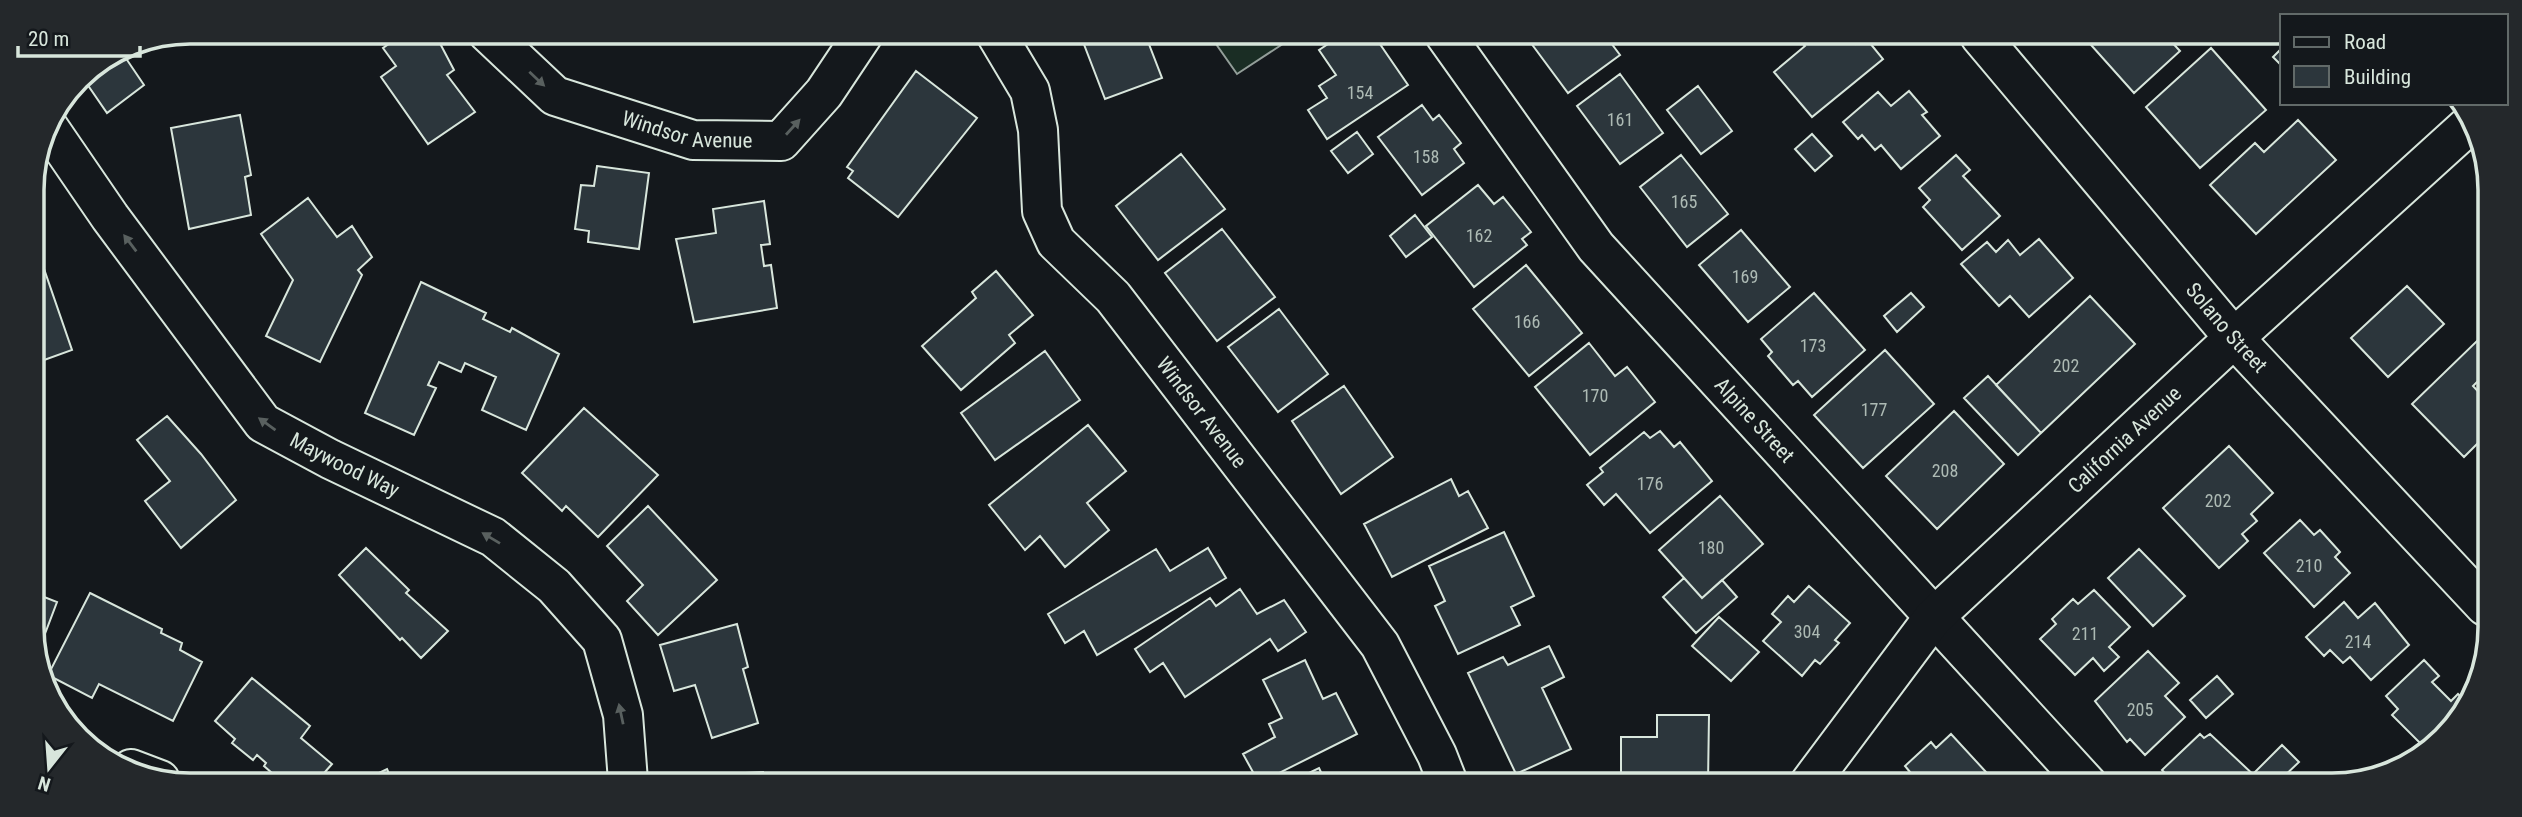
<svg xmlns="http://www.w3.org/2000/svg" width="2522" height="817" font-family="'Roboto Condensed',sans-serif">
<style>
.green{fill:#1a2d24;stroke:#939e99;stroke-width:2}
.building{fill:#2c363c;stroke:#d8e6dc;stroke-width:2}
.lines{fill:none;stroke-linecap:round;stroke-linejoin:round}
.minor-casing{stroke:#d8e6dc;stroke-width:42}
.minor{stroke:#14181c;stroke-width:38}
.oneway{fill:#59605f}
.labels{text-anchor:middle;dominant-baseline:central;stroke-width:5;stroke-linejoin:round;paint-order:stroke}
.number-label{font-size:18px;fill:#adbab4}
.street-label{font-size:21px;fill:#d8e6dc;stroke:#14181c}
.rim{fill:none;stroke:#d8e6dc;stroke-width:3.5}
</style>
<rect width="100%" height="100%" fill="#14181c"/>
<path class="green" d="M 1209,34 L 1298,34 L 1237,74 Z"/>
<path class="building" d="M 406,32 L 434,32 L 454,70 L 447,75 L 475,112 L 428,144 L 381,77 L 396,66 L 383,48 Z
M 1080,34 L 1145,34 L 1162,78 L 1105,99 Z
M 1343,34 L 1373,34 L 1408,85 L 1327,139 L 1308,110 L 1327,98 L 1319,86 L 1336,75 L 1319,50 Z
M 1525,35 L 1605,35 L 1620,55 L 1568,93 Z
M 1796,36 L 1849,36 L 1856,44 L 1865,37 L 1883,59 L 1812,117 L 1774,72 L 1805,46 Z
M 2083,36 L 2166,36 L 2180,51 L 2134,93 Z
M 154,39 L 123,54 L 144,85 L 107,113 L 85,81 L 94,75 L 91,69 L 130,43 Z
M 2211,48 L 2266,110 L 2200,168 L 2146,107 Z
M 2282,48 L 2282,66 L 2273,57 Z
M 916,71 L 977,118 L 898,217 L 848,178 L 853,171 L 847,167 Z
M 1620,74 L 1663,133 L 1620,164 L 1577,106 Z
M 1698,86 L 1732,131 L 1701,154 L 1667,110 Z
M 1909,91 L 1927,112 L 1922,115 L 1940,136 L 1901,169 L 1881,145 L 1875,150 L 1862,135 L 1858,139 L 1843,122 L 1878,92 L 1891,106 Z
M 1422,105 L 1433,120 L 1439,115 L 1461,143 L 1454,149 L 1464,163 L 1422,195 L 1378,137 Z
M 240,115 L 251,175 L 245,177 L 251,215 L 189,229 L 171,128 Z
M 2298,120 L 2336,160 L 2256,234 L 2210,185 L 2255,143 L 2264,152 Z
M 1357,132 L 1373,154 L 1348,173 L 1331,151 Z
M 1812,134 L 1832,156 L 1815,171 L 1795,149 Z
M 1181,154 L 1225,209 L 1158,260 L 1116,206 Z
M 1681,155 L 1728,214 L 1687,247 L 1640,187 Z
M 1956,155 L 1970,170 L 1963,176 L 2000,216 L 1962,250 L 1923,207 L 1930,200 L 1919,188 Z
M 597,166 L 649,173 L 639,249 L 588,242 L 589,231 L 575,229 L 581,185 L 594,186 Z
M 1478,185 L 1494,204 L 1503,197 L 1531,232 L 1522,239 L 1527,245 L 1474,287 L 1426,226 Z
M 308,198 L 337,237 L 352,226 L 372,257 L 358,270 L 362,275 L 320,362 L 266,336 L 293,280 L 261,234 Z
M 764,201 L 770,244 L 761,245 L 764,266 L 771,265 L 777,308 L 694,322 L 676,239 L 716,233 L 713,209 Z
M 1415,215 L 1432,237 L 1406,257 L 1390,236 Z
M 1222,229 L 1275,297 L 1217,341 L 1165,273 Z
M 1741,230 L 1790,287 L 1748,322 L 1699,265 Z
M 33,237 L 72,350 L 33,364 L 32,238 Z
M 2039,239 L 2073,278 L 2029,317 L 2010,296 L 1999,306 L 1961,264 L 1987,242 L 1996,252 L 2008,240 L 2020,255 Z
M 1526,265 L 1582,333 L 1529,376 L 1473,309 Z
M 996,271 L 1033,315 L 1009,335 L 1015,343 L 961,390 L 922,346 L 976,298 L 972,292 Z
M 421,282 L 486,313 L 483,319 L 510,332 L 512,328 L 559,354 L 526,430 L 482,410 L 496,377 L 465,363 L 461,372 L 439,362 L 428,385 L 436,388 L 414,435 L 365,413 Z
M 2407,286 L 2444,324 L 2388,377 L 2351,338 Z
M 1814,293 L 1865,350 L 1812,397 L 1798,381 L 1793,385 L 1768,356 L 1772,352 L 1761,339 Z
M 1911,293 L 1924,307 L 1897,332 L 1884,316 Z
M 2090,296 L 2135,344 L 2041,433 L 1996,385 Z
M 1279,309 L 1328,374 L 1278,412 L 1228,347 Z
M 2479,339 L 2487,346 L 2486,373 L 2473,386 L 2486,400 L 2486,435 L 2464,457 L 2412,404 Z
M 1589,343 L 1615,376 L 1627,367 L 1655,402 L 1590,455 L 1535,387 Z
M 1885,350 L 1934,404 L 1863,468 L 1814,415 Z
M 1045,351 L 1080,400 L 995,460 L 961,413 Z
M 1988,376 L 2041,433 L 2018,455 L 1964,398 Z
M 1344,386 L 1393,457 L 1341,494 L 1292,421 Z
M 584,408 L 658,475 L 598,537 L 566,506 L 562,511 L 522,473 Z
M 1954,411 L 2004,464 L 1937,529 L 1886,476 Z
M 167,416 L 201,454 L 236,500 L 181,548 L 145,501 L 170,481 L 137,440 Z
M 1088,425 L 1126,471 L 1087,503 L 1109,530 L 1065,567 L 1040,536 L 1025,550 L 989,505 Z
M 1660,431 L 1674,447 L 1680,442 L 1712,481 L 1650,533 L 1616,494 L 1604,505 L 1587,485 L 1603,472 L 1600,468 L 1644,432 L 1650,438 Z
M 2229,446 L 2273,493 L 2251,514 L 2257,521 L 2242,534 L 2248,541 L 2219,568 L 2163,508 Z
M 2486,467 L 2486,481 L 2479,473 Z
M 1451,479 L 1459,496 L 1468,491 L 1488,528 L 1392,577 L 1364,524 Z
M 1720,496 L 1763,544 L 1702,598 L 1659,550 Z
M 648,506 L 717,580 L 658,635 L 627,601 L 643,585 L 607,546 Z
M 2300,520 L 2314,535 L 2320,530 L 2340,552 L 2335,557 L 2350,573 L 2314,607 L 2264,553 Z
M 1504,532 L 1534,596 L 1511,607 L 1520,625 L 1458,654 L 1435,606 L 1445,601 L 1429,566 Z
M 366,548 L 409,590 L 406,593 L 448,631 L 421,658 L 402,638 L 400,640 L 339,575 Z
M 1208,548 L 1226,578 L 1097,655 L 1084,631 L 1065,643 L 1048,614 L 1156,549 L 1170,571 Z
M 2139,549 L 2185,596 L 2153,626 L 2108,578 Z
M 1684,578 L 1702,598 L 1722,580 L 1737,597 L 1696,633 L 1663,597 Z
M 1809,586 L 1850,623 L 1835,640 L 1839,643 L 1820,664 L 1815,660 L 1802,676 L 1763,641 L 1781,622 L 1772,614 L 1788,596 L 1794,602 Z
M 1240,589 L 1257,614 L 1284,600 L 1306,632 L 1278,651 L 1270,639 L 1185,697 L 1163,663 L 1150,672 L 1135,649 L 1210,598 L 1216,606 Z
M 2094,590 L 2130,627 L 2109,647 L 2119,657 L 2104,671 L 2093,658 L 2075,675 L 2040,639 L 2056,624 L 2052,619 L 2073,599 L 2078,604 Z
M 34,593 L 57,602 L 35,660 L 34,658 Z
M 90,593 L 162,629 L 161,633 L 182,643 L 180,650 L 202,662 L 173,721 L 99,684 L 92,698 L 48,675 Z
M 2344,602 L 2358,618 L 2375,603 L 2409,645 L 2371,680 L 2350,657 L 2343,663 L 2330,650 L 2324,656 L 2306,637 Z
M 1719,617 L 1759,652 L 1731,681 L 1692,646 Z
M 737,624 L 748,667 L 743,669 L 758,723 L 712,738 L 695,685 L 674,691 L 660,645 Z
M 1549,646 L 1564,677 L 1542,688 L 1571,749 L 1516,774 L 1468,673 L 1503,657 L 1508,665 Z
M 2148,651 L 2179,683 L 2165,696 L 2185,717 L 2145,755 L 2130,739 L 2127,742 L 2095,701 Z
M 1305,660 L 1323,699 L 1336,693 L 1357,734 L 1259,783 L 1243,754 L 1275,737 L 1269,724 L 1282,718 L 1263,680 Z
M 2424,660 L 2439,676 L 2432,682 L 2451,701 L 2458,694 L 2464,700 L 2429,752 L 2392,715 L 2398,709 L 2386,696 Z
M 2217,676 L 2233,694 L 2206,718 L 2190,700 Z
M 252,678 L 310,726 L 301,738 L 332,764 L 318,780 L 280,780 L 264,766 L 266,763 L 257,755 L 253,760 L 232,743 L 235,739 L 215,721 Z
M 1657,715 L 1709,715 L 1708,784 L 1621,783 L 1621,737 L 1657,737 Z
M 1951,734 L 1986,772 L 1973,784 L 1903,784 L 1900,781 L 1910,772 L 1905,766 L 1931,742 L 1936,748 Z
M 2200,734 L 2204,738 L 2210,734 L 2258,779 L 2251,785 L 2176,785 L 2162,770 Z
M 2282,745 L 2299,762 L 2275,785 L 2251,785 L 2258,779 L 2253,774 Z
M 1319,768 L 1326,783 L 1288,783 Z
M 387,769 L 392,781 L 362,781 Z
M 763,772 L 764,781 L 709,781 L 709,775 Z
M 1392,775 L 1395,783 L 1370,783 Z"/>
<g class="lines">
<g class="minor-casing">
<g id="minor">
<path id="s1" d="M 487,32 L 555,96 L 693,140 L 781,141 L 824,93 L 864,33"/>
<path id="s2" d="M 996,34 L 1030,91 L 1038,130 L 1042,211 L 1056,242 L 1113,297 L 1380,645 L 1437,755 L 1448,783"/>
<path id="s3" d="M 1445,35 L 1596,247 L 2088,785"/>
<path id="s4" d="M 1980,36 L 2234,338 L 2485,606"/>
<path id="s5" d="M 47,125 L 110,217 L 263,423 L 330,459 L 493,537 L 554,586 L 602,640 L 623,715 L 628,781"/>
<path d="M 131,769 L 160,780"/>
<path id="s6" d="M 1809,784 L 1933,618 L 2234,338 L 2470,124"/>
</g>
</g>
<use href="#minor" class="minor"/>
</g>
<defs><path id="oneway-solid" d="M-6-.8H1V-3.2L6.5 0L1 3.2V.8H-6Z" transform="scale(1.75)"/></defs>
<g class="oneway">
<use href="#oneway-solid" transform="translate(537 79) rotate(43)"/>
<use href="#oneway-solid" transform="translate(793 127) rotate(-48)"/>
<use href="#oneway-solid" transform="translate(130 243) rotate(-127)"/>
<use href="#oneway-solid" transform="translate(267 424) rotate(-144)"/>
<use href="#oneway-solid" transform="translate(491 538) rotate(-149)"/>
<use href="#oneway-solid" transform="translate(621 714) rotate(-102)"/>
</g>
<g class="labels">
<g class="number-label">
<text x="1360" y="92">154</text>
<text x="1620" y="119">161</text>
<text x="1426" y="156">158</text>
<text x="1684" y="201">165</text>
<text x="1479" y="235">162</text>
<text x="1745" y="276">169</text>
<text x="1527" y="321">166</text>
<text x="1813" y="345">173</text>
<text x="2066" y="365">202</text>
<text x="1595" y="395">170</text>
<text x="1874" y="409">177</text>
<text x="1945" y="470">208</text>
<text x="1650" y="483">176</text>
<text x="2218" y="500">202</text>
<text x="1711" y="547">180</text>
<text x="2309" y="565">210</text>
<text x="1807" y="631">304</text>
<text x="2085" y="633">211</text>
<text x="2358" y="641">214</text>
<text x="2140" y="709">205</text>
</g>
<g class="street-label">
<text stroke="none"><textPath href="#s1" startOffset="231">Windsor Avenue</textPath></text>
<text stroke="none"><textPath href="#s4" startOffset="382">Solano Street</textPath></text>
<text stroke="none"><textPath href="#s2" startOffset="446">Windsor Avenue</textPath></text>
<text stroke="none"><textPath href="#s3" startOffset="495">Alpine Street</textPath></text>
<text stroke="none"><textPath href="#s6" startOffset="469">California Avenue</textPath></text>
<text stroke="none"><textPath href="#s5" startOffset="460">Maywood Way</textPath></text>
</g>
</g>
<path d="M0 0H2522V817H0ZM190 44H2332A146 146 0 0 1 2478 190V627A146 146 0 0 1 2332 773H190A146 146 0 0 1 44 627V190A146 146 0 0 1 190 44Z" fill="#24282b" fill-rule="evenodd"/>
<path class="rim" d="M190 44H2332A146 146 0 0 1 2478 190V627A146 146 0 0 1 2332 773H190A146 146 0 0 1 44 627V190A146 146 0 0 1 190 44Z"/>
<rect x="2280" y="14" width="228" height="91" fill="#14181c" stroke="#626a69" stroke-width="2"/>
<rect x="2294" y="37" width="35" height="10" fill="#14181c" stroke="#626a69" stroke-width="2"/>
<text x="2344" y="49" font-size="21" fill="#d8e6dc">Road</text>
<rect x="2294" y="66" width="35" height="21" fill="#2c363c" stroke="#626a69" stroke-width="2"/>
<text x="2344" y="84" font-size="21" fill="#d8e6dc">Building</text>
<g transform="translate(49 768) rotate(197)" stroke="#14181c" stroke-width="5" paint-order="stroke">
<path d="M0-5L12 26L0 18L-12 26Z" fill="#d8e6dc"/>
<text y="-10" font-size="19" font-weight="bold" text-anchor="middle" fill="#d8e6dc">N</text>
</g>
<path d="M18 46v10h122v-10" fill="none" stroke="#d8e6dc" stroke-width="3.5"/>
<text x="28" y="46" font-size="21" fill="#d8e6dc" stroke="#14181c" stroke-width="5" paint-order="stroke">20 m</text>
</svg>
